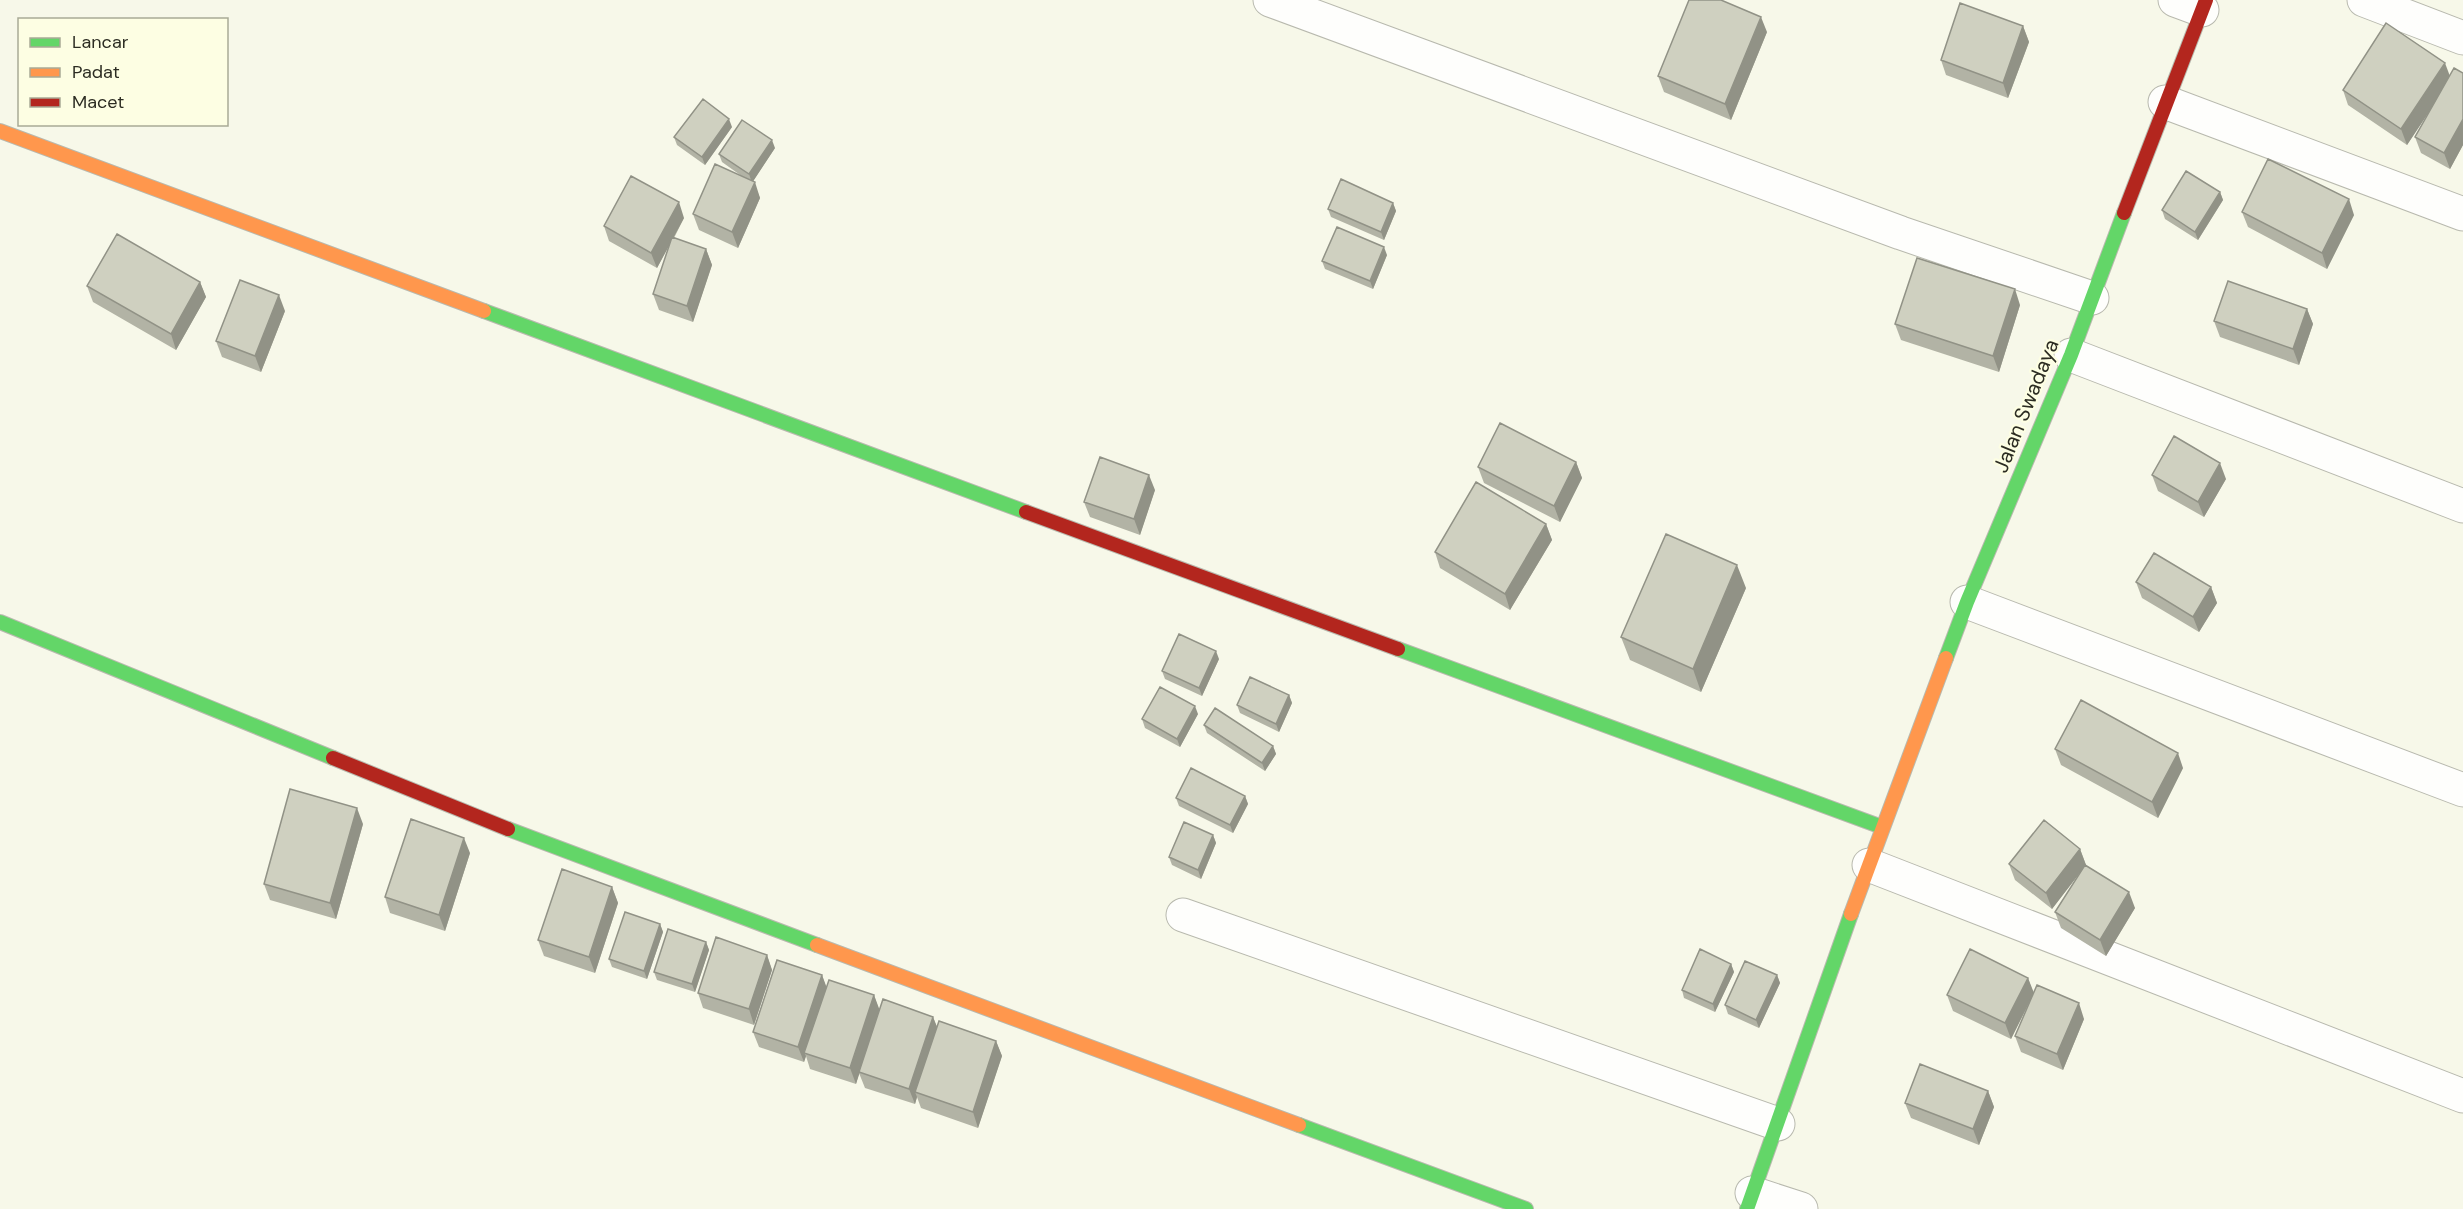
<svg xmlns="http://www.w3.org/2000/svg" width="2463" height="1209" font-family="'DM Sans',sans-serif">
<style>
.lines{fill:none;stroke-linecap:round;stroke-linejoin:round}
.street-casing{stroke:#b8b9ae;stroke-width:35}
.fast-casing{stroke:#b8b9ae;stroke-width:16}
.slow-casing{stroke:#b8b9ae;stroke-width:16}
.jam-casing{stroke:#b8b9ae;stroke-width:16}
.street{stroke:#fefefc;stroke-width:33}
.fast{stroke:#63d668;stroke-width:14}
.slow{stroke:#ff974d;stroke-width:14}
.jam{stroke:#b3261e;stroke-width:14}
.wall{fill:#b2b3a5}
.shaded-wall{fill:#919286}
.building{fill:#cfd0c0;stroke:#919286;stroke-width:1.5}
.labels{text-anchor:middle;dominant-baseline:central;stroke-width:4.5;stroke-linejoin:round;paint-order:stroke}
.street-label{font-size:21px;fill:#2c2c22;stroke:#fdfee3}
</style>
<rect width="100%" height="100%" fill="#f7f8e9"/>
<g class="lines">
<g class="street-casing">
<path id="street" d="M 1270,0 L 1901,233 L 2092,298
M 2175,0 L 2202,10
M 2364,0 L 2463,38
M 2165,102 L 2463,214
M 2071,355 L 2463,506
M 1967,602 L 2463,790
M 1869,865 L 2463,1096
M 1183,915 L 1778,1124
M 1752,1193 L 1801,1209"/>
</g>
<g class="fast-casing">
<path id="fast" d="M 484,311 L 1026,512
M 0,622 L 333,758
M 1398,649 L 1882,827
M 1946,658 L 1967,602 L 2071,355 L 2124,213
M 508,829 L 817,945
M 1299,1125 L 1526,1209
M 1747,1209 L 1851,914"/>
</g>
<g class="slow-casing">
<path id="slow" d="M 0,131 L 484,311
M 1851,914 L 1946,658
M 817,945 L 1299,1125"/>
</g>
<g class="jam-casing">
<path id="jam" d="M 2124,213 L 2206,0
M 1026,512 L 1398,649
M 333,758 L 508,829"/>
</g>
<use href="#street" class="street"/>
<use href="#fast" class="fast"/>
<use href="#slow" class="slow"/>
<use href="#jam" class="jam"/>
</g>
<path class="wall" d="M 2023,26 L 2029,42 L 2008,98 L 1946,75 L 1941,60 Z
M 1767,32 L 1731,120 L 1664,92 L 1658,76 Z
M 2463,73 L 2463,145 L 2450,169 L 2421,153 L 2415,137 L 2430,110 L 2407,145 L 2348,105 L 2343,90 L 2450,75 Z
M 732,127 L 705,165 L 677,145 L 674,137 Z
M 775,148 L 753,181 L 760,198 L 738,248 L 699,230 L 693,214 L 743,177 L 722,162 L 719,154 Z
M 2220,192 L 2223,200 L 2198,240 L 2165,219 L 2162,210 Z
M 1393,203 L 1396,211 L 1384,240 L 1331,217 L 1328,209 Z
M 2242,212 L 2354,215 L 2327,269 L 2248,227 Z
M 684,218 L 674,238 L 706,249 L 712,265 L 693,322 L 659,310 L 653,294 L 670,244 L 657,268 L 609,241 L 604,226 Z
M 1387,255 L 1373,289 L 1325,269 L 1322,261 Z
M 200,282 L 206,297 L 176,350 L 93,302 L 87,286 Z
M 2020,305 L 1999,372 L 1901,340 L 1895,324 Z
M 2307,309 L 2313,324 L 2299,365 L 2220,337 L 2214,321 Z
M 285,311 L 261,372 L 222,357 L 216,341 Z
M 1576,462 L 1582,478 L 1560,522 L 1484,483 L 1478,467 Z
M 2152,475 L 2226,479 L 2204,517 L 2158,491 Z
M 1155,490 L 1140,535 L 1090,517 L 1084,502 Z
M 1546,524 L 1552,540 L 1510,610 L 1440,568 L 1435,552 Z
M 2136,582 L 2211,587 L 2217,603 L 2199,632 L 2142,598 Z
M 1746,588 L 1701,692 L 1630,660 L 1621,637 Z
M 1219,659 L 1202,696 L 1165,679 L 1162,671 Z
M 1289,695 L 1292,703 L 1279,732 L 1240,713 L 1237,705 Z
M 1198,714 L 1180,747 L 1145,728 L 1142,719 Z
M 1204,725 L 1273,746 L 1276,754 L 1265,771 L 1207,733 Z
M 2055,749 L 2183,768 L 2158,818 L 2061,765 Z
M 1245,796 L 1248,804 L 1233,833 L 1179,806 L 1176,798 Z
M 363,824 L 336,919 L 270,900 L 264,884 Z
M 1213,835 L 1216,843 L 1201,879 L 1172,865 L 1169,857 Z
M 2080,849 L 2086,865 L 2085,865 L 2135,908 L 2106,956 L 2061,928 L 2055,912 L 2081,871 L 2052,909 L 2015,880 L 2009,864 Z
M 470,853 L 445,931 L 390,913 L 385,897 Z
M 612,887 L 618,903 L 595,973 L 544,956 L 538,940 Z
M 660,924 L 663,932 L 647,979 L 612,967 L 609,959 Z
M 706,942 L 709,950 L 695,992 L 657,980 L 654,972 Z
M 767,955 L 772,970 L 754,1025 L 703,1008 L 698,993 Z
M 1731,964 L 1734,972 L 1715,1012 L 1684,998 L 1682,990 Z
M 822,975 L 826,987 L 874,995 L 879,1010 L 933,1017 L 937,1027 L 996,1041 L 1002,1056 L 978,1128 L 921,1108 L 917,1097 L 915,1104 L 865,1088 L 859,1073 L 856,1084 L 810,1069 L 806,1056 L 804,1062 L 759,1047 L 753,1032 Z
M 1777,975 L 1780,983 L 1759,1028 L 1728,1014 L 1725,1005 Z
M 2028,978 L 2033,993 L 2084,1019 L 2063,1070 L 2021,1052 L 2015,1036 L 2030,1001 L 2011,1039 L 1953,1011 L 1947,995 Z
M 1988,1091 L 1994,1107 L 1979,1145 L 1911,1118 L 1905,1103 Z"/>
<path class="shaded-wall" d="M 1761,17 L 1767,32 L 1731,120 L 1725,104 Z
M 2023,26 L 2029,42 L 2008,98 L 2003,83 Z
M 2445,63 L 2451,79 L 2407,145 L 2401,129 Z
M 729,119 L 732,127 L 705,165 L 702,157 Z
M 2463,119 L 2463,145 L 2450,169 L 2444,153 Z
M 772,140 L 775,148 L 752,183 L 749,174 Z
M 755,182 L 760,198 L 738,248 L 732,232 Z
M 2220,192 L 2223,200 L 2198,240 L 2195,232 Z
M 2349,199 L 2354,215 L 2327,269 L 2322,253 Z
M 679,202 L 684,218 L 657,268 L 651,253 Z
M 1393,203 L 1396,211 L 1384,240 L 1381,232 Z
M 1384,247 L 1387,255 L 1373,289 L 1370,281 Z
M 706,249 L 712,265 L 693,322 L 687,306 Z
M 200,282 L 206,297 L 176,350 L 171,334 Z
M 2015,289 L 2020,305 L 1999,372 L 1993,356 Z
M 279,295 L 285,311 L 261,372 L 255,356 Z
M 2307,309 L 2313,324 L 2299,365 L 2293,349 Z
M 1576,462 L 1582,478 L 1560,522 L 1554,506 Z
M 2220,463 L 2226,479 L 2204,517 L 2198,502 Z
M 1149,475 L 1155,490 L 1140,535 L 1134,519 Z
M 1546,524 L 1552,540 L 1510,610 L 1505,594 Z
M 1737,565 L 1746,588 L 1701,692 L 1693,669 Z
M 2211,587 L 2217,603 L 2199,632 L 2193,617 Z
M 1216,651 L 1219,659 L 1202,696 L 1199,688 Z
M 1289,695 L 1292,703 L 1279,732 L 1276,724 Z
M 1195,706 L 1198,714 L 1180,747 L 1177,739 Z
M 1273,746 L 1276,754 L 1265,771 L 1262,763 Z
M 2178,753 L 2183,768 L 2158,818 L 2152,802 Z
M 1245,796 L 1248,804 L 1233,833 L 1230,825 Z
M 357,808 L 363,824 L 336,919 L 330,903 Z
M 1213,835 L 1216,843 L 1201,879 L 1198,870 Z
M 464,838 L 470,853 L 445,931 L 439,915 Z
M 2080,849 L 2086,865 L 2052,909 L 2046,893 Z
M 612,887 L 618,903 L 595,973 L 589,957 Z
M 2129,892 L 2135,908 L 2106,956 L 2100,940 Z
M 660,924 L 663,932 L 647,979 L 644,971 Z
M 706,942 L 709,950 L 695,992 L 692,984 Z
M 767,955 L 772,970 L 754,1025 L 749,1009 Z
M 1731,964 L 1734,972 L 1715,1012 L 1713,1004 Z
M 822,975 L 828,991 L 804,1053 L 806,1056 L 804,1062 L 798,1047 Z
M 1777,975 L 1780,983 L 1759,1028 L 1756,1020 Z
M 2028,978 L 2034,993 L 2011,1039 L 2005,1023 Z
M 874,995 L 880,1011 L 856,1084 L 850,1068 Z
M 2079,1003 L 2084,1019 L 2063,1070 L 2057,1054 Z
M 933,1017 L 939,1032 L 915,1092 L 917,1097 L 915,1104 L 909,1089 Z
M 996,1041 L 1002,1056 L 978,1128 L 973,1112 Z
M 1988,1091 L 1994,1107 L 1979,1145 L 1973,1129 Z"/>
<path class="building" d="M 1689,0 L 1721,0 L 1761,17 L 1725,104 L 1658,76 Z
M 1960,3 L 2023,26 L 2003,83 L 1941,60 Z
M 2386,23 L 2445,63 L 2401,129 L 2343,90 Z
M 2454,68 L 2463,73 L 2463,119 L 2444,153 L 2415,137 Z
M 703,99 L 729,119 L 702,157 L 674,137 Z
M 742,120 L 772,140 L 749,174 L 719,154 Z
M 2268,159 L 2349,199 L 2322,253 L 2242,212 Z
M 715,164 L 755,182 L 732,232 L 693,214 Z
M 2186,171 L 2220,192 L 2195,232 L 2162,210 Z
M 631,176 L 679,202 L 651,253 L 604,226 Z
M 1341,179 L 1393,203 L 1381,232 L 1328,209 Z
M 1337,227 L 1384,247 L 1370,281 L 1322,261 Z
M 117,234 L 200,282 L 171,334 L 87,286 Z
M 672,237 L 706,249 L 687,306 L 653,294 Z
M 1917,258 L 2015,289 L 1993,356 L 1895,324 Z
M 240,280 L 279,295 L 255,356 L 216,341 Z
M 2228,281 L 2307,309 L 2293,349 L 2214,321 Z
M 1500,423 L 1576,462 L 1554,506 L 1478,467 Z
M 2174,436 L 2220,463 L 2198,502 L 2152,475 Z
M 1100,457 L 1149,475 L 1134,519 L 1084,502 Z
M 1476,482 L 1546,524 L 1505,594 L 1435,552 Z
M 1666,534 L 1737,565 L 1693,669 L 1621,637 Z
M 2154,553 L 2211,587 L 2193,617 L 2136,582 Z
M 1179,634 L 1216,651 L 1199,688 L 1162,671 Z
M 1250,677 L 1289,695 L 1276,724 L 1237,705 Z
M 1160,687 L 1195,706 L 1177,739 L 1142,719 Z
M 2081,700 L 2178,753 L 2152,802 L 2055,749 Z
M 1215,708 L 1273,746 L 1262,763 L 1204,725 Z
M 1191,768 L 1245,796 L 1230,825 L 1176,798 Z
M 290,789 L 357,808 L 330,903 L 264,884 Z
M 411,819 L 464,838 L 439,915 L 385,897 Z
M 2044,820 L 2080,849 L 2046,893 L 2009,864 Z
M 1184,822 L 1213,835 L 1198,870 L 1169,857 Z
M 2085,865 L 2129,892 L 2100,940 L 2055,912 Z
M 562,869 L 612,887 L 589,957 L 538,940 Z
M 625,912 L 660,924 L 644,971 L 609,959 Z
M 668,929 L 706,942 L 692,984 L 654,972 Z
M 716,937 L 767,955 L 749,1009 L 698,993 Z
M 1700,949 L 1731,964 L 1713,1004 L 1682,990 Z
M 1970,949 L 2028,978 L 2005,1023 L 1947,995 Z
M 777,960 L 822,975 L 798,1047 L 753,1032 Z
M 1745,961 L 1777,975 L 1756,1020 L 1725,1005 Z
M 829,980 L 874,995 L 850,1068 L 804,1053 Z
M 2037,985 L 2079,1003 L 2057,1054 L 2015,1036 Z
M 883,999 L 933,1017 L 909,1089 L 859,1072 Z
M 939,1021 L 996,1041 L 973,1112 L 915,1092 Z
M 1920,1064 L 1988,1091 L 1973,1129 L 1905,1103 Z"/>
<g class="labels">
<g class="street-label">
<text transform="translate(2026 406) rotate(-68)">Jalan Swadaya</text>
</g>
</g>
<rect x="18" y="18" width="210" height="108" fill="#fdfee3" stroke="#a9aa96" stroke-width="1.5"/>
<rect x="30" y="38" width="30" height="9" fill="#63d668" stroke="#a9aa96" stroke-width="1.5"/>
<text x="72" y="48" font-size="18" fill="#2c2c22">Lancar</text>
<rect x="30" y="68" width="30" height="9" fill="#ff974d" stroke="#a9aa96" stroke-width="1.5"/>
<text x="72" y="78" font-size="18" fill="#2c2c22">Padat</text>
<rect x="30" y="98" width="30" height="9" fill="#b3261e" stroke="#a9aa96" stroke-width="1.5"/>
<text x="72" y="108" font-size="18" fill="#2c2c22">Macet</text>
</svg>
